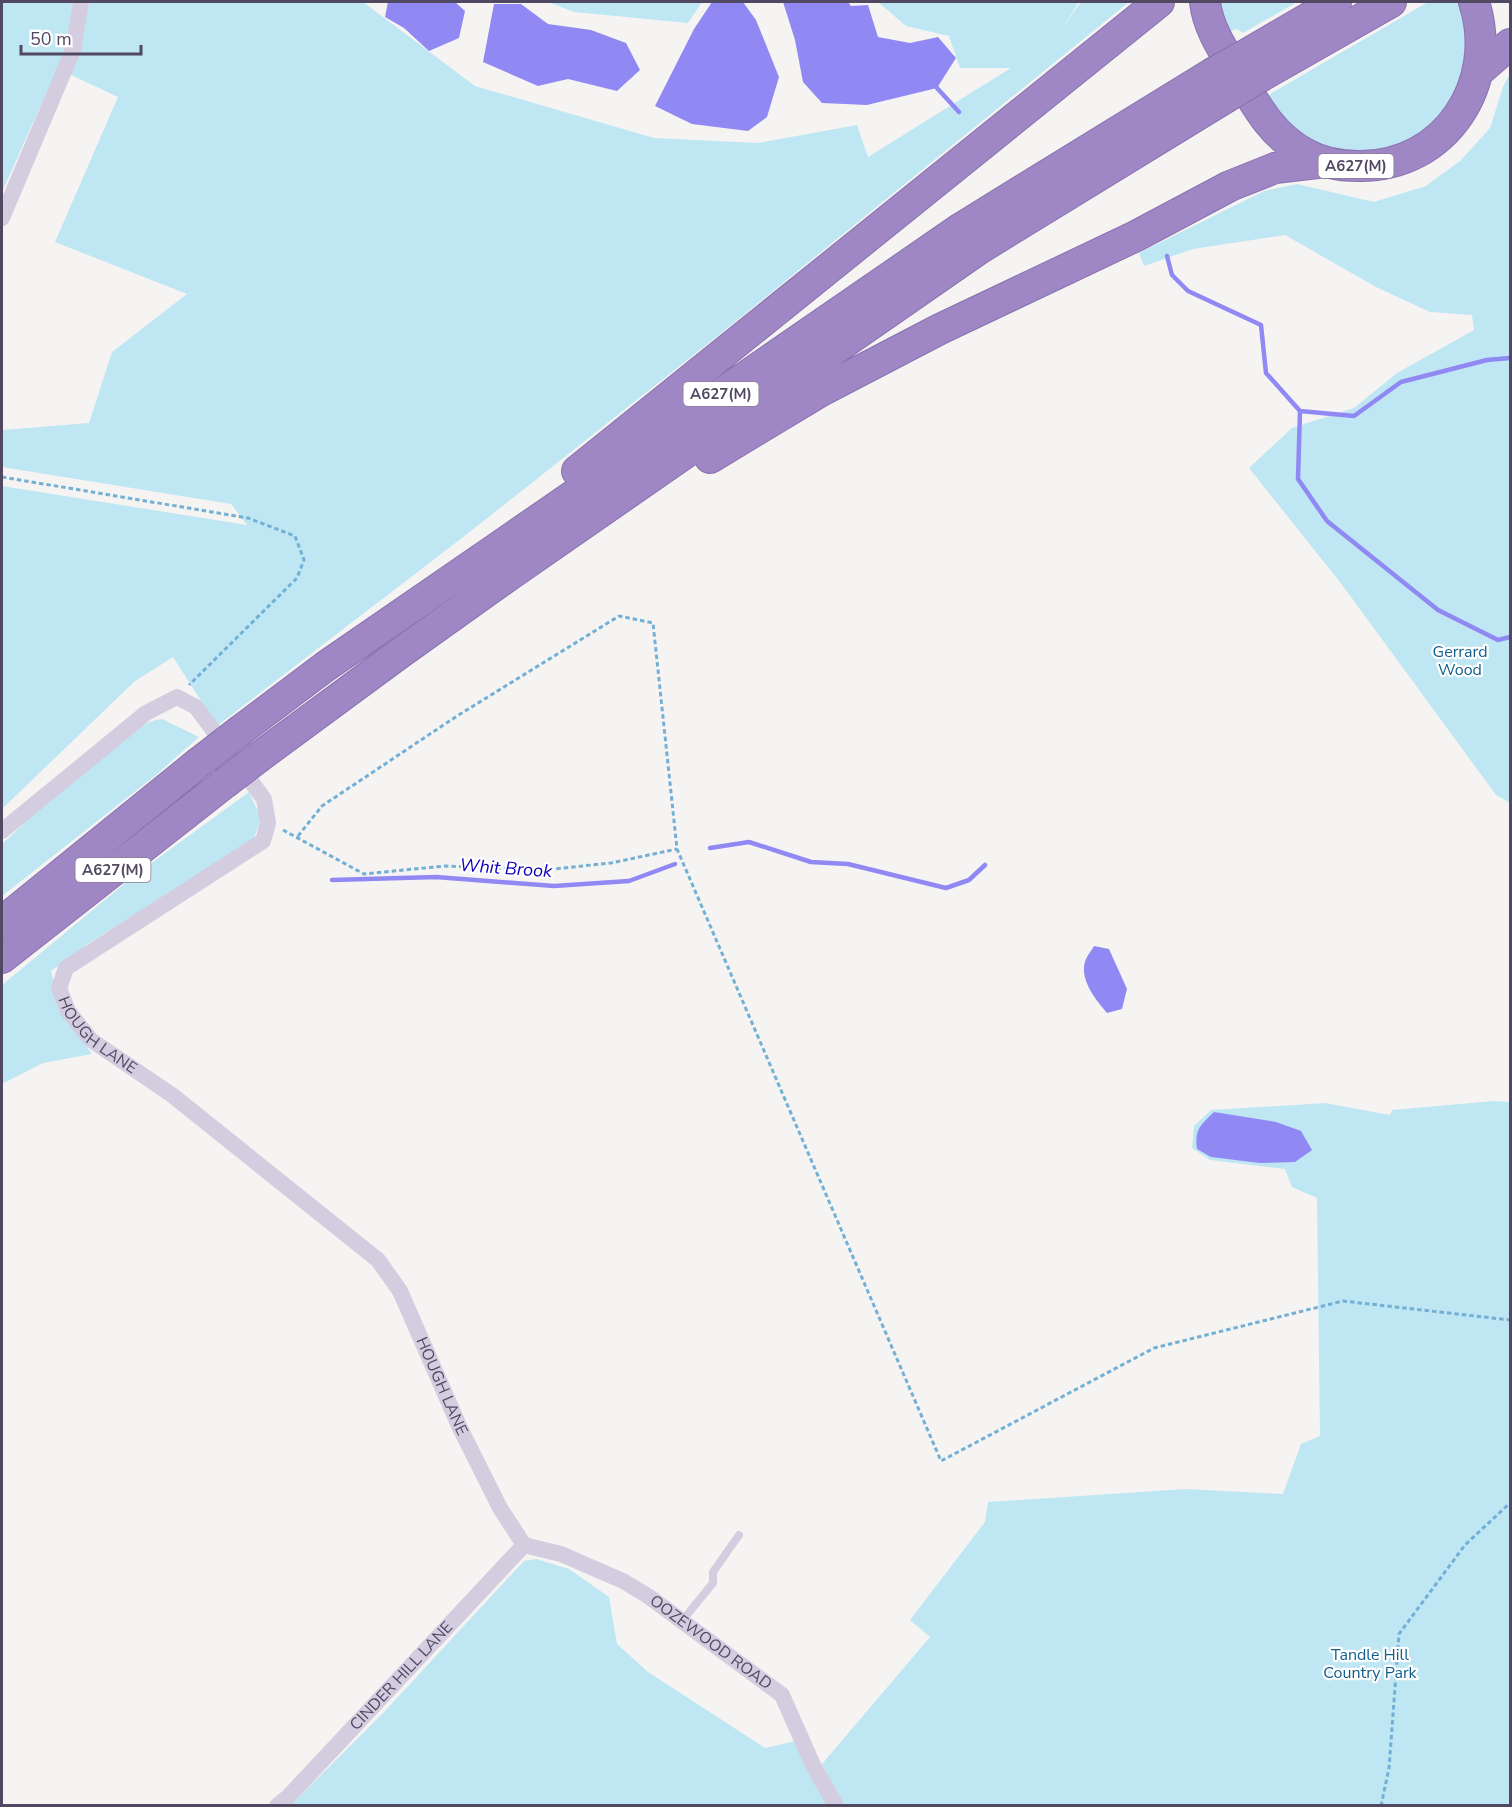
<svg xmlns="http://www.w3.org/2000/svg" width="1512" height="1807" font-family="'Nunito Sans',sans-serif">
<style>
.green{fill:#bfe6f3}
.water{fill:#9189f3}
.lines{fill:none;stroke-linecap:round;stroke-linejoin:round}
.stream{stroke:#9189f3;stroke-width:4.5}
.motorway-casing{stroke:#8a72b0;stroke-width:32}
.path{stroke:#74b0d5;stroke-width:3;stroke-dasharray:4.5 3;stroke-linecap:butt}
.service{stroke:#d4cddf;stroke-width:8}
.minor{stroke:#d4cddf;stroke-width:16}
.motorway{stroke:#9e87c4;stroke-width:30}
.motorway-bridge-casing{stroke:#8a72b0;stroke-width:32;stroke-linecap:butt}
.motorway-bridge{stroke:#9e87c4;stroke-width:30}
.labels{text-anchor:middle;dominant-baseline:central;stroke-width:4.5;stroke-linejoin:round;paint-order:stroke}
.shield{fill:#fff;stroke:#857f91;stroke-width:1.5}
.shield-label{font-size:15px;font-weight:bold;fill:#514862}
.park-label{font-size:16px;fill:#105e8b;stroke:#fff}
.street-label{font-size:16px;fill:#514862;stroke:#fff}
.water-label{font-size:18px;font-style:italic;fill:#1001bc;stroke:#fff}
</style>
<rect width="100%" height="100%" fill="#f5f4f2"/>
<path class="green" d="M 2,2 L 73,2 L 66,49 L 2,192 Z
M 89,2 L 363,2 L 475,86 L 654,138 L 758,143 L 857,125 L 868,157 L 1011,68 L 960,68 L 949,36 L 906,26 L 878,2 L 1079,2 L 1062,28 L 1081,2 L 1129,2 L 720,334 L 471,531 L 217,726 L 173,657 L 135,681 L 2,809 L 2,486 L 247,525 L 231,504 L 2,467 L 2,430 L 89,423 L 112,352 L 187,294 L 55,242 L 118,97 L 69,74 Z
M 548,2 L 702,2 L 688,23 L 574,12 Z
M 1216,2 L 1297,2 L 1243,33 L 1237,29 L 1227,32 Z
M 1428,2 L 1461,2 L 1470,53 L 1452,108 L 1403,147 L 1339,154 L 1298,134 L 1265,97 Z
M 1510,73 L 1510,803 L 1496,795 L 1343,586 L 1249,468 L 1292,428 L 1354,408 L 1397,373 L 1474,330 L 1472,315 L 1430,312 L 1376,287 L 1285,235 L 1193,249 L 1144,266 L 1139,253 L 1264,191 L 1297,184 L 1374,202 L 1426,186 L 1460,161 L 1490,128 L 1503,87 Z
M 162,719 L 199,737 L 156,775 L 2,896 L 2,844 C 35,815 124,722 162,719 Z
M 249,792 L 261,818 L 253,841 L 89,943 L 51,971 L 62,1014 L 92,1054 L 43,1063 L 2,1084 L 2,985 L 135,875 Z
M 1494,1101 L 1510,1102 L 1510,1805 L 843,1805 L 822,1764 L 930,1637 L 910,1620 L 985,1522 L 988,1502 L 1186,1489 L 1283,1494 L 1301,1444 L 1320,1436 L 1317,1198 L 1292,1187 L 1285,1169 L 1210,1160 L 1192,1148 L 1194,1126 L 1211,1110 L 1325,1103 L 1390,1115 L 1392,1110 Z
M 536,1559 L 569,1569 L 609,1597 L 617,1644 L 648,1672 L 765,1748 L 796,1741 L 829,1806 L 290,1806 L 384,1712 L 524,1561 Z"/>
<path class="water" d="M 388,2 L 455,2 L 465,11 L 459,38 L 429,51 L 404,28 L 385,17 Z
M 712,2 L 743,2 L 756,20 L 779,77 L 767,117 L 748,131 L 692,124 L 655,106 L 694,29 Z
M 783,2 L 848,2 L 851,6 L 868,5 L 878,37 L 910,43 L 938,37 L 956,58 L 937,88 L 867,105 L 822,103 L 803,82 L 795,40 Z
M 494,4 L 521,4 L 548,24 L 591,30 L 626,43 L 640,70 L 617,91 L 568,79 L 538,86 L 483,62 Z
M 1094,946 L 1109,949 L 1127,989 L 1122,1009 L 1107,1013 C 1095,999 1078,978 1086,959 C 1088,954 1092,950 1094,946 Z
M 1214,1112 L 1276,1122 L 1301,1131 L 1312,1150 L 1295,1162 L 1260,1163 L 1211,1157 L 1197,1149 C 1194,1129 1201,1125 1214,1112 Z"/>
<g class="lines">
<path class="stream" d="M 937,88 L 959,112
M 1167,256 L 1172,275 L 1188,291 L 1261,325 L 1266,373 L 1300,411 L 1298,479 L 1327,521 L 1438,610 L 1498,640 L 1510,637
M 1300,411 L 1354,416 L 1401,382 L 1487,360 L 1510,358
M 710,848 L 749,842 L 811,862 L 848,864 L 946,888 L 969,880 L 985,865
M 332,880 L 436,877 L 554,886 L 629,881 L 675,864"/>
<g class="motorway-casing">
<path id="motorway" d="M 1205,2 C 1208,30 1227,56 1241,80 C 1258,109 1274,137 1306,154 C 1322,163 1340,166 1358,166 C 1446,168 1500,82 1474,2
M 1245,55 L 1336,2
M 1479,71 L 1510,44
M 1258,78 L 1391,2
M 710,458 L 821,391 L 940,329 L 1136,236 L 1230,186 L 1275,168 L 1326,162
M 577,471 L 1159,2
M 241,730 L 326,666 L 961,228 L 1211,74
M 259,757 L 400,653 L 511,574 L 979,249 L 1225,98
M 2,922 L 197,764
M 2,958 L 225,783"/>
</g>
<path class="path" d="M 2,477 L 248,518 L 295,536 L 304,560 L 297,578 L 189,685
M 283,830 L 364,874 L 445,866 L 544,870 L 611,863 L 677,849
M 298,836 L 322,806 L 457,716 L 619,616 L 653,623 L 677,849 L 941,1461 L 1154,1348 L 1343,1301 L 1510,1320
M 1381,1806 L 1389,1768 L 1399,1634 L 1465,1545 L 1510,1503"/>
<path class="service" d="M 682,1621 L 713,1583 L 713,1572 L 739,1535"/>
<g class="minor">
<path d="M 2,218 L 73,50 L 81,2"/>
<path id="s1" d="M 2,831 L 146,713 L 177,697 L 196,707 L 264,799 L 268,823 L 263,841 L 66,968 L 59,988 L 68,1011 L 91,1040 L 172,1095 L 378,1260 L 400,1291 L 460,1428 L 500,1508 L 524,1545"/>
<path id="s2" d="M 524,1545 L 561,1554 L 623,1581 L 648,1596 L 782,1695 L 813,1765 L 836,1806"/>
<path id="s3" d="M 277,1806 L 288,1797 L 524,1545"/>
</g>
<use href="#motorway" class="motorway"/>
<g class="motorway-bridge-casing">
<path id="motorway-bridge" d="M 1211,74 L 1245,55
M 1225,98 L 1258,78
M 197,764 L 241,730
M 225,783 L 259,757"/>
</g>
<use href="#motorway-bridge" class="motorway-bridge"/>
</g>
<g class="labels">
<g class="shield">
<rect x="1318.5" y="154" width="75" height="24" rx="4.5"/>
<rect x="683.5" y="382" width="75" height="24" rx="4.5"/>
<rect x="75.5" y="858" width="75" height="24" rx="4.5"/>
</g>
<g class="shield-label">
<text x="1356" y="166">A627(M)</text>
<text x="721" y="394">A627(M)</text>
<text x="113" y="870">A627(M)</text>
</g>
<g class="park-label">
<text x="1460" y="652">Gerrard<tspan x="1460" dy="18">Wood</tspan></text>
<text x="1370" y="1655">Tandle Hill<tspan x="1370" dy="18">Country Park</tspan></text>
</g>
<g class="street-label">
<text stroke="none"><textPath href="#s1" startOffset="718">HOUGH LANE</textPath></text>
<text stroke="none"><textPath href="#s1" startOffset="1221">HOUGH LANE</textPath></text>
<text stroke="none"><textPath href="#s2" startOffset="213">OOZEWOOD ROAD</textPath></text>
<text stroke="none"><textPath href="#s3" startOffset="180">CINDER HILL LANE</textPath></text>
</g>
<g class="water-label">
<text transform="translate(506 868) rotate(4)">Whit Brook</text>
</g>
</g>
<rect width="1512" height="1807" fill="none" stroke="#514862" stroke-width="6"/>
<path d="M21 45v9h120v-9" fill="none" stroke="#514862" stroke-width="3"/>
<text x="30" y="45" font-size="18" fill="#514862" stroke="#ffffff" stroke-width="4.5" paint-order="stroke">50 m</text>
</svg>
